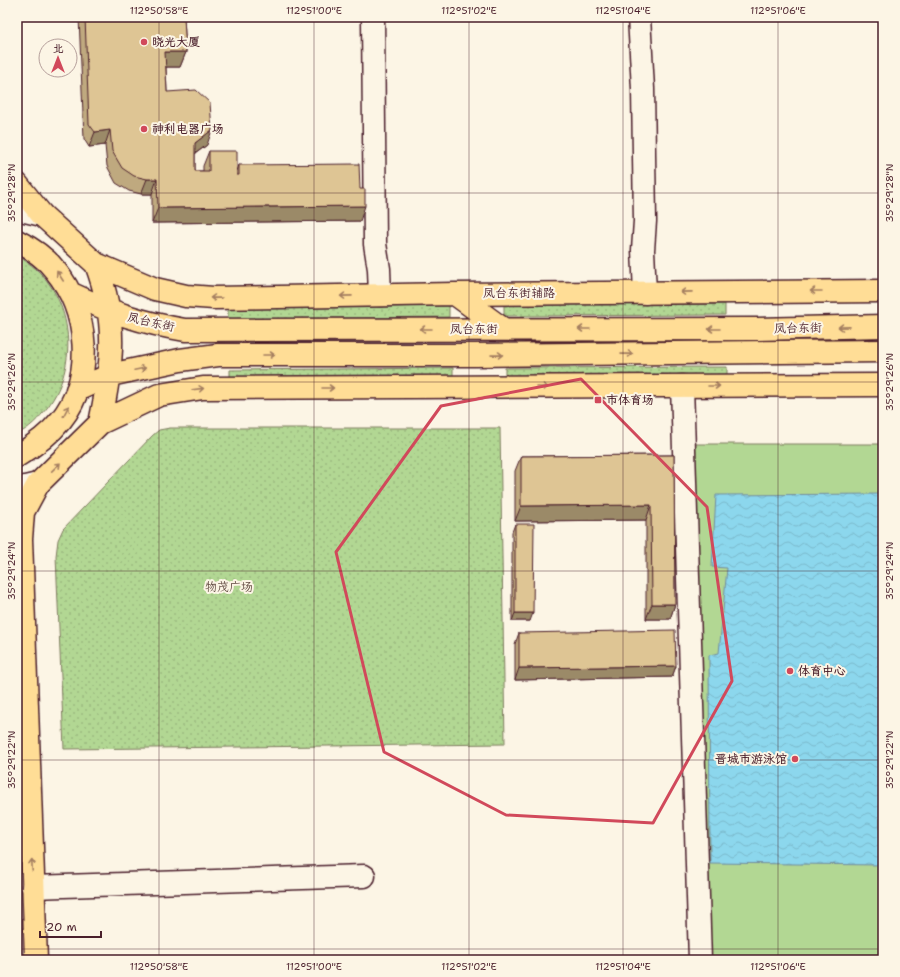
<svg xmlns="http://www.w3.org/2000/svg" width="900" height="977" font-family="'Shantell Sans','LXGW WenKai TC',sans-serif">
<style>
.grass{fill:url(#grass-dots);stroke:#7e7b5f}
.garden{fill:#b2d793;stroke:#7e7b5f}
.water{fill:url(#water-waves);stroke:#728d9f}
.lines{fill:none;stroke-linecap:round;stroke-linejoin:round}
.minor-casing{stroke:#4a1f2b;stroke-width:25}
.major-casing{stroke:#4a1f2b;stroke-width:25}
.minor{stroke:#fcf5e5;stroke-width:22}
.major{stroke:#ffdd96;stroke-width:22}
.wall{fill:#bfa97f;stroke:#4a1f2b}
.shaded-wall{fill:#9b8a68;stroke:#4a1f2b}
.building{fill:#dec594;stroke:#4a1f2b}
.oneway{stroke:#a47e60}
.marked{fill:none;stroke:#d1495b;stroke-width:3;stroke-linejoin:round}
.ticks{fill:none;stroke:#4a1f2b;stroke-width:1;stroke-opacity:0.45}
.poi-dot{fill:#d1495b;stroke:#fcf5e5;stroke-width:1.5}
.labels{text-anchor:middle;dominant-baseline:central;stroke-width:4;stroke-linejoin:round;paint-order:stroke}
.poi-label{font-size:12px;font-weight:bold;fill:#4a1f2b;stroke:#fcf5e5;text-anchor:start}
.street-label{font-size:12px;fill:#4a1f2b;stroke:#fcf5e5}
.park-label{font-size:12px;fill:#644d45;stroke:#fcf5e5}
.neatline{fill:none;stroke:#4a1f2b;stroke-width:1.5}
.ticks-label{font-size:10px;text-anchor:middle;fill:#4a1f2b}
</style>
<defs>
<pattern id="grass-dots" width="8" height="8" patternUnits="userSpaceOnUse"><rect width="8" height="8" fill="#b2d793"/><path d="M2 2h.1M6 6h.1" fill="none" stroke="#9bb87f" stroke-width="1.8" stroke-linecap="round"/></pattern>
<pattern id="water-waves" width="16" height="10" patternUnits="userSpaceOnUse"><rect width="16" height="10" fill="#8cd7ed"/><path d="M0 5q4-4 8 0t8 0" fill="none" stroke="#7ab8cb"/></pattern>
</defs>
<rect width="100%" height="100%" fill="#fcf5e5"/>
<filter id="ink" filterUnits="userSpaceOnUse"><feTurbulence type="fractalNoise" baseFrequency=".025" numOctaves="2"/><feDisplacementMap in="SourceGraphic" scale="8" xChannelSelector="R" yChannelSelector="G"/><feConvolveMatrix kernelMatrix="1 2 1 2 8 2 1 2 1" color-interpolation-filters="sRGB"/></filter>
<g filter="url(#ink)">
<path class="grass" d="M 17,256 C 72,284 83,361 47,408 C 39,418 29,429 17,434 Z
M 725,304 L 725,315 L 504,316 L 504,305 Z
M 449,306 L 449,317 L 228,319 L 228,309 Z
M 727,367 L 727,377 L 505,378 L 505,368 Z
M 453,368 L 453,380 L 230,382 L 230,370 Z
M 170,428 L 500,428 L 505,744 L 64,749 L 56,556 L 58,540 L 63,529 L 152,436 L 159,430 Z"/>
<path class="garden" d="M 693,444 L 883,444 L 883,960 L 704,960 Z"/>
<path class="water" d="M 883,494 L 883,620 L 879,653 L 880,865 L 710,863 L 709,655 L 719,653 L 727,568 L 712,567 L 716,495 Z"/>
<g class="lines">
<g class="minor-casing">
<path id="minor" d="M 373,17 L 375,244 L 379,269 L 380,295
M 639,17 L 643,89 L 645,221 L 643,250 L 645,293
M 17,209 L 42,215
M 682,386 L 700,960
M 17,489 L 38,484
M 33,887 L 364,876"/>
</g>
<g class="major-casing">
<path id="major" d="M 17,184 L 42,215 L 96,264 L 155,289 L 186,296 L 214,298 L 455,294 L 883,291
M 17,241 C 31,248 45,257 55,270 C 89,311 95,377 61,420 C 49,435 34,446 17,456
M 96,264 C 118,323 113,362 100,423
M 72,294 C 110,312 143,323 185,330 L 757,329 L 883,326
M 455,294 L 503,329
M 77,390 L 110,375 L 180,360 L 218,355 L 475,355 L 883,351
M 36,960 L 21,539 L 23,512 L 38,484 L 100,423 L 159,395 L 203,388 L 883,385"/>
</g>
<use href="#minor" class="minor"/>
<use href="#major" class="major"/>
</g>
<path class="wall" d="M 79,17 L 184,17 L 186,52 L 180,67 L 166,67 L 167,92 L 207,145 L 195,154 L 195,171 L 203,171 L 203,166 L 209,151 L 237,171 L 239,165 L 360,221 L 152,223 L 152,194 L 141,194 L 129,191 L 116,183 L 107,166 L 105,145 L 89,147 L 84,139 Z
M 674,455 L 675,604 L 670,619 L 646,619 L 646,520 L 515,521 L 515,471 L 521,456 Z
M 515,524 L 530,621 L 512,621 L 512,532 Z
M 519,633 L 676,666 L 672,677 L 515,680 L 515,644 Z"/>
<path class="shaded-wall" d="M 165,52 L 186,52 L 180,67 L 160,67 Z
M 110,130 L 105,145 L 89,147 L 95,132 Z
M 212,130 L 207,145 L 189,158 L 195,143 Z
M 147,179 L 157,179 L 152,194 L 141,194 Z
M 365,206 L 360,221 L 152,223 L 158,208 Z
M 651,505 L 646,520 L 515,521 L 521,506 Z
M 652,604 L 675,604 L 670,619 L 646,619 Z
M 515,613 L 533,613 L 530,621 L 512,621 Z
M 676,666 L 672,677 L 515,680 L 519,668 Z"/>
<path class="building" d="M 85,17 L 184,17 L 186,52 L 165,52 L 167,92 L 196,90 L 210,103 L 212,130 L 195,143 L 195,171 L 209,171 L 209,151 L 237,151 L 237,175 L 239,175 L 239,165 L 359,164 L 360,189 L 365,189 L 365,206 L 158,208 L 157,179 L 147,179 L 134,176 L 122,168 L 112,151 L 110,130 L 95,132 L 89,124 Z
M 674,455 L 675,604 L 652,604 L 651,505 L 521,506 L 521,456 Z
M 515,524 L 534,524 L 533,613 L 515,613 Z
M 675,630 L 676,666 L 519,668 L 519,633 Z"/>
<defs><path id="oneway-shaft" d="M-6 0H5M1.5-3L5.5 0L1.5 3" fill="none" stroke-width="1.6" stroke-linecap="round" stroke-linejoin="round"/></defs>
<g class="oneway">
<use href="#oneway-shaft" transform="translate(60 276) rotate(-123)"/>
<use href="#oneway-shaft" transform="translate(816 291) rotate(180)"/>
<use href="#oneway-shaft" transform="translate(686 292) rotate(179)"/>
<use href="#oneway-shaft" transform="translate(346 296) rotate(179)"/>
<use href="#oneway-shaft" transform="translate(216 298) rotate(-179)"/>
<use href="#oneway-shaft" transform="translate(844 327) rotate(179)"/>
<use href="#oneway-shaft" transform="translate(426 329) rotate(180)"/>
<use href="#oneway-shaft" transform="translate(584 329) rotate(180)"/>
<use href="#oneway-shaft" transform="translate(714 329) rotate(180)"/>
<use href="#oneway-shaft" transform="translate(627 354) rotate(-1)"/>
<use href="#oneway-shaft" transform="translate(269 355)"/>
<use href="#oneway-shaft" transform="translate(497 355) rotate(-1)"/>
<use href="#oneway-shaft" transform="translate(140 369) rotate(-12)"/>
<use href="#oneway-shaft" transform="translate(714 386)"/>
<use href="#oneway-shaft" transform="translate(542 387)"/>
<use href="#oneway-shaft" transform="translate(328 388)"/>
<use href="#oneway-shaft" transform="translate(198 389) rotate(-7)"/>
<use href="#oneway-shaft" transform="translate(66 411) rotate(-62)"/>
<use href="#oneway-shaft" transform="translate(56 467) rotate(-44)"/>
<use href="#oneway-shaft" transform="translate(32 865) rotate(-92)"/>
</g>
</g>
<path class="marked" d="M 581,379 L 707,507 L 732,681 L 653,823 L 506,815 L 384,752 L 336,552 L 441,406 Z"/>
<path class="ticks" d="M 159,17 L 159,960M 314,17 L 314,960M 469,17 L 469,960M 623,17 L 623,960M 778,17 L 778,960M 17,193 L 883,193M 17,382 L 883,382M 17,571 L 883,571M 17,760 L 883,760M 17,949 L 883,949"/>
<g class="poi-dot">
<circle cx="144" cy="42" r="4"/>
<circle cx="144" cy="129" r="4"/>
<rect x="594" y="396" width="8" height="8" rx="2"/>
<circle cx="790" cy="671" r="4"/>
<circle cx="795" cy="759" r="4"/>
</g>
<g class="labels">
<g class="poi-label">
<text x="152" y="42">晓光大厦</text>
<text x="152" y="129">神利电器广场</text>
<text x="606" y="400">市体育场</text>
<text x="798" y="671">体育中心</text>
<text x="787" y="759" text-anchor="end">晋城市游泳馆</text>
</g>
<g class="street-label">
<text x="519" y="293">凤台东街辅路</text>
<text transform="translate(151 322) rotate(13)">凤台东街</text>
<text transform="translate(798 328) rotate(-1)">凤台东街</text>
<text x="474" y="329">凤台东街</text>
</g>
<g class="park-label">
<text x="229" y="587">物茂广场</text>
</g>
</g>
<rect width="900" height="977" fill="none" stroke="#fcf5e5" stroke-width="44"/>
<g transform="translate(58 58)"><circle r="19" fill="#fcf5e5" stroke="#b59f9b"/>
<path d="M0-3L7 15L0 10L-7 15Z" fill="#d1495b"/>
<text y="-6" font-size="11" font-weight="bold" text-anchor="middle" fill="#4a1f2b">北</text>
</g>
<path d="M40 931v6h61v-6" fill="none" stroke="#4a1f2b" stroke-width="2"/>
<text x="46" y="931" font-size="12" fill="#4a1f2b" stroke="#fcf5e5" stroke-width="3" paint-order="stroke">20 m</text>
<rect x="22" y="22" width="856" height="933" class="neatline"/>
<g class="ticks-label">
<text x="159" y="14">112°50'58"E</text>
<text x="314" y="14">112°51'00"E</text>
<text x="469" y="14">112°51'02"E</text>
<text x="623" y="14">112°51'04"E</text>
<text x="778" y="14">112°51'06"E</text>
<text transform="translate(11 193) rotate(-90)" y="4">35°29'28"N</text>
<text transform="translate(889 193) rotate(-90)" y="4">35°29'28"N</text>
<text transform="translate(11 382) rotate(-90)" y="4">35°29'26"N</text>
<text transform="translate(889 382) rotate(-90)" y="4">35°29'26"N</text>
<text transform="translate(11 571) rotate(-90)" y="4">35°29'24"N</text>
<text transform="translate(889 571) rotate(-90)" y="4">35°29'24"N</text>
<text transform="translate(11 760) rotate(-90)" y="4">35°29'22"N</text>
<text transform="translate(889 760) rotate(-90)" y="4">35°29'22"N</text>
<text x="159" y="970">112°50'58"E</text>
<text x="314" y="970">112°51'00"E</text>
<text x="469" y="970">112°51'02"E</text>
<text x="623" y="970">112°51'04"E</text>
<text x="778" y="970">112°51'06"E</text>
</g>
</svg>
